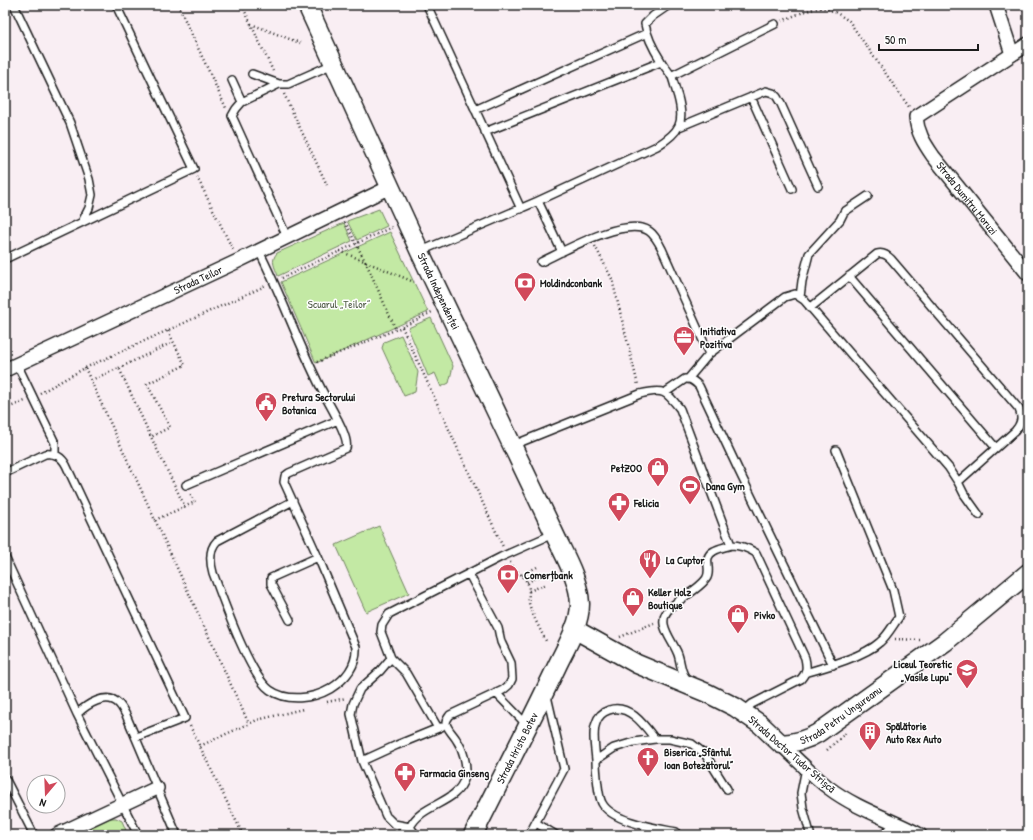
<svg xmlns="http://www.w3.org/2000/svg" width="1033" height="840" font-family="'Patrick Hand',sans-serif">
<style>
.green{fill:#c3e9a4;stroke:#708260}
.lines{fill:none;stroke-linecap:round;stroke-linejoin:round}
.service-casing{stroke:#1c1c1c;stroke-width:10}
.minor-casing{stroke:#1c1c1c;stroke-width:16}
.secondary-casing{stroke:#1c1c1c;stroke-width:21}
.path{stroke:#1c1c1c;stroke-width:2.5;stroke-dasharray:1 3;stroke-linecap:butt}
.service{stroke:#fff;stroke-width:7}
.minor{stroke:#fff;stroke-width:13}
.secondary{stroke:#fff;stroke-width:18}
.labels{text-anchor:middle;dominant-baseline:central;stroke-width:3;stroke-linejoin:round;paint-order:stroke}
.street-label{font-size:11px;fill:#1c1c1c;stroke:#fff}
.poi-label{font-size:11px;font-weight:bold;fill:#1c1c1c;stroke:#fff;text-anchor:start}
.park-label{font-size:11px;fill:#4e5a45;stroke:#fff}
</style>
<rect width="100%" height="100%" fill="#f9eef3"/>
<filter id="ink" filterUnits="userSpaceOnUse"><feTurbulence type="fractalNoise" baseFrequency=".025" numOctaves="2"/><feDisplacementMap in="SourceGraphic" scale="8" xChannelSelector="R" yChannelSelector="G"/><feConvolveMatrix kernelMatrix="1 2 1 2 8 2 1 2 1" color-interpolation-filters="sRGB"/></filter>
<g filter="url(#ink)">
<path class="green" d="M 379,209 L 387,226 L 357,240 L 347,221 Z
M 344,223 L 352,241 L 278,276 C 275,267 270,261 277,253 Z
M 390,232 L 428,312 L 316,363 L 281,282 Z
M 431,318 L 453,366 L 449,383 L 441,387 L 435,373 L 428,376 L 408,328 Z
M 401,335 L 418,372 L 415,392 L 404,396 L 382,348 L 384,342 Z
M 379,526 L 409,593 L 366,612 L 336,545 Z
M 110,818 L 116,818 L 122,821 L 128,835 L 75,835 Z"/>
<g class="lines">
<g class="service-casing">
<path id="service" d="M 14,5 L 70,123 L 89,179 L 92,195 L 89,208 L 82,222
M 427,5 L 521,209
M 252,74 L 279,84
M 671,76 L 775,24
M 232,80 L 242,102 L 279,84 L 288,84 L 333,64
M 751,97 L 792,189
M 242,102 L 236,109 L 232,116 L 287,237
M 475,110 L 647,33
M 679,127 L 766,91 L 773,93 L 777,97 L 781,104 L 818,186
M 485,132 L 661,62
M 538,201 L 562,252
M 259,251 C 283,298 300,349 325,396 C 330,406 350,438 346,448 L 289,473 L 285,476 L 284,482 L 318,557 L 356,647 C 357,666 346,679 330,689 C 313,699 287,702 270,690 C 249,675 223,599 213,573 C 210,562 209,549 217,541 L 293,501
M 421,251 L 538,201 L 657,146 C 680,132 685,123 678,97 C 676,91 674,83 672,77 C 669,71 664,67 661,61 C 654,50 647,37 645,24 L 653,16 L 669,5
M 5,259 L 194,169 L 116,5
M 541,262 C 564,251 625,216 649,231 C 655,235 659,243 662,249 L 709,354
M 849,276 L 996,448
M 800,297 L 802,281 L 809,254 L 840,220 L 844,212 L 868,196
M 810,308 L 877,254 C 883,252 887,255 891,259 L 1019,409 C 1023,418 1021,424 1015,431 L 958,482
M 17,364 L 55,443 L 55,454
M 688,379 L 709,354 L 785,297 L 795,294 L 804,300 L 949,468 L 958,482 L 964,494 L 979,515
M 666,392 L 685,379 C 691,378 695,382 699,386 L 738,469 L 833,665
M 511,446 L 640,394 C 664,388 666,391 680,409 L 731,545 C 741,545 748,548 756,553 L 805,658 C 807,667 807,672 801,679 L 752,704 L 743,712
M 5,473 L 45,454 C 55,453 61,456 66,465 L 185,718 L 136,737
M 186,485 L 338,420
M 5,557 L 77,714 C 86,705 107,691 119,704 C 122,707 124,712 126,715 L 177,835
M 290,620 L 271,584 L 271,578 L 318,557
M 391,658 L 380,671 L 360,689 L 353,704 L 351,714 L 362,761 L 386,816 L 394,824 L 410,827 L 416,835
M 805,673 C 826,667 865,656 880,642 C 888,635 893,625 899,617 L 893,590 L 836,450
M 687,681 C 686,677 684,676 683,673 C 680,666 680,658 677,652 C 671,638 655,622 670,608 C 681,597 697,591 706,579 C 713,570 701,558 714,551 C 719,548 726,547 731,545
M 496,693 L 528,726
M 77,714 L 138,835
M 438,728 L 406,673 L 391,658 L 381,632 L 382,625 L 389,614 L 501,557 L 553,534
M 596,760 C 595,748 592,733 596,723 C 598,716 603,712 609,710 C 629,703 645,726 655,739
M 362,761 L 397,745 L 441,727
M 806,768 L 801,793 L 803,808 L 810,833
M 5,778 L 34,835
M 536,823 L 556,835
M 410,827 C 423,802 457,805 465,777 C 468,765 463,749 456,739 C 453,734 447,729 446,723 C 446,720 448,718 450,715 L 503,690 L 509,685 L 512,679 L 511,663 L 501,642 L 498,628 L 469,574
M 676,832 C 656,828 612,822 602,803 C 598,796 596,768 596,760 L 614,748 L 634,742 L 655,739 L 670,739 L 692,744 L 705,754 L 727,789
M 529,835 L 564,769 L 547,696
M 883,835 L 896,823
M 896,835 L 903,826"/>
</g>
<g class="minor-casing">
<g id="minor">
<path d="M 996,5 L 1012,54"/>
<path id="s1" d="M 1028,44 L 916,117 C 917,132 924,143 933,156 L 1028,274"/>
<path id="s2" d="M 5,370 L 238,261 L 390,187"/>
<path d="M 781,744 C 796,759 812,775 829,788 C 857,809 890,819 920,835"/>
<path d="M 57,835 L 157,788"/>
</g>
</g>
<g class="secondary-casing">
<g id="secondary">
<path id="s3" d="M 307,5 L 420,252 L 554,533 C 564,555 579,579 580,604 C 580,625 566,647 557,666 C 530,723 501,779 473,835"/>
<path id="s4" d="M 574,629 L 637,664 L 707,693 L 735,707 L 760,724 L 781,744 C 794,743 807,740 818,733 L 945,642 L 1028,573"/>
</g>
</g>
<path class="path" d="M 178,5 L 226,108
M 242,5 L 273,71
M 782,21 C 791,17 811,8 821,8 C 831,8 841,16 849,21 L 909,107
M 251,24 L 300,43
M 284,94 L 327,185
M 197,177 L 233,250
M 345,222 L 367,265 L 396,330
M 595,246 L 612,279 L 638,385
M 340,251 L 414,282
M 282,278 L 392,227
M 402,327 L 503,547
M 168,331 L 185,365 L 147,384 L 170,427 L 151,437 L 185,507
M 317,362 L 402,327 L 432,312
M 85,368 L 249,724
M 119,368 L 173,342
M 91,380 L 119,368 L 151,437
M 40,393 L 85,368 L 265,286
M 5,409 L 25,401
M 155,520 L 195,502 L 190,493
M 510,562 C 515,572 523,574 528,584 C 530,590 528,596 529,603 C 531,613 542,633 547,643
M 522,575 L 539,566
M 527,582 L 543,575
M 529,591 L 547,584
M 620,637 L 654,623
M 895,639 L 920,640
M 327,702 L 346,698
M 190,726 L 243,835
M 200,746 L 257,720 L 303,709
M 827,750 L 846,733"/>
<use href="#service" class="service"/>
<use href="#minor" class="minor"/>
<use href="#secondary" class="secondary"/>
</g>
</g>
<defs>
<g id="bank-pin" transform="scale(1.15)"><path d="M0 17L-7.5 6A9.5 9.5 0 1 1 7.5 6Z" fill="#d1495b" stroke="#fff"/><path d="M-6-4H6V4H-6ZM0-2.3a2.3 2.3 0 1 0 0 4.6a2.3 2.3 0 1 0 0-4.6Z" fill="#fff"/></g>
<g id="office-pin" transform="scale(1.15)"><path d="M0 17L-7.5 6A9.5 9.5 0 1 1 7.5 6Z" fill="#d1495b" stroke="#fff"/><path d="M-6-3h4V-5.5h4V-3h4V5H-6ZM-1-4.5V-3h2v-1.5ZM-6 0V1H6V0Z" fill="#fff"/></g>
<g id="civic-pin" transform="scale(1.15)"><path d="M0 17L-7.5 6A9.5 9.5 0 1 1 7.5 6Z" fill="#d1495b" stroke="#fff"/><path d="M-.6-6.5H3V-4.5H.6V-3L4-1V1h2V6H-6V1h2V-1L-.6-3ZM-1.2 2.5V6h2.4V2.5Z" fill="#fff"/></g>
<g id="shop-pin" transform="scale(1.15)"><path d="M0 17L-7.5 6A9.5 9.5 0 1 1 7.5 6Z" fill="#d1495b" stroke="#fff"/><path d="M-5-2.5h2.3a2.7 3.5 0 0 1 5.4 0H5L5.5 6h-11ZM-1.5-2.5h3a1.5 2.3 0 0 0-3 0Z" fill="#fff"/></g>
<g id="stadium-pin" transform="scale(1.15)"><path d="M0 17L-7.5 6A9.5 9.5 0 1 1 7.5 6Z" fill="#d1495b" stroke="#fff"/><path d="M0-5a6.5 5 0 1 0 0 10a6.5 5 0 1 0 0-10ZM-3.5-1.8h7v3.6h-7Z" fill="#fff"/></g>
<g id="pharmacy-pin" transform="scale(1.15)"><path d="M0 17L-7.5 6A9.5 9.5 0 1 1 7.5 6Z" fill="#d1495b" stroke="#fff"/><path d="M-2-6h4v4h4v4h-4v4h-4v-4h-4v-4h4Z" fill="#fff"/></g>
<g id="restaurant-pin" transform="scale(1.15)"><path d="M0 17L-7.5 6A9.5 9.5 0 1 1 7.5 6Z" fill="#d1495b" stroke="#fff"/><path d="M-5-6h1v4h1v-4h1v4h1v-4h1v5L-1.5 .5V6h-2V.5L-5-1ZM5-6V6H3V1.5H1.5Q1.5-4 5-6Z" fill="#fff"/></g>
<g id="school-pin" transform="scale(1.15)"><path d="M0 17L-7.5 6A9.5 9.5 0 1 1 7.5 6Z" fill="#d1495b" stroke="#fff"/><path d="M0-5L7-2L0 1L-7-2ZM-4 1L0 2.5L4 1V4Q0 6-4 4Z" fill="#fff"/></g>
<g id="building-pin" transform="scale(1.15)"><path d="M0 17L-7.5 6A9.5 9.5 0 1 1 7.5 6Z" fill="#d1495b" stroke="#fff"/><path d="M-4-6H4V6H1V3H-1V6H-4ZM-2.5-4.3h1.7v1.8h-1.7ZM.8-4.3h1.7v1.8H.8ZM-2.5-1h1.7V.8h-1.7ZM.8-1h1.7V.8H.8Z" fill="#fff"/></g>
<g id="church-pin" transform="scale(1.15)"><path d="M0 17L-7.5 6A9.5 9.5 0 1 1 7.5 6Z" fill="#d1495b" stroke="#fff"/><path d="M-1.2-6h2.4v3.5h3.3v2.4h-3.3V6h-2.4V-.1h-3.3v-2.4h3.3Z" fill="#fff"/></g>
</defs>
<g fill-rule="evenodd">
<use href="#bank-pin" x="525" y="283"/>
<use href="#office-pin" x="684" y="337"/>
<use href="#civic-pin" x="266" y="403"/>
<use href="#shop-pin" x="658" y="468"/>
<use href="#stadium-pin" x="690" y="486"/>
<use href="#pharmacy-pin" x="619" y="503"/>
<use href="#restaurant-pin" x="650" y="560"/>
<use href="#bank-pin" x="508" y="575"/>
<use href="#shop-pin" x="633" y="598"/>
<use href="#shop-pin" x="738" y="615"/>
<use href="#school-pin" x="967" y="670"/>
<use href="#building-pin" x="870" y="732"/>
<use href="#church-pin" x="648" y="758"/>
<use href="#pharmacy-pin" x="405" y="773"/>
</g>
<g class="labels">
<g class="street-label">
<text stroke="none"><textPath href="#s1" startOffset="231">Strada Dumitru Moruzi</textPath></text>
<text stroke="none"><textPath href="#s2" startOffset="213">Strada Teilor</textPath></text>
<text stroke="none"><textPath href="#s3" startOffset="315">Strada Independenței</textPath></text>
<text stroke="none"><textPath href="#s4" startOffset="306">Strada Petru Ungureanu</textPath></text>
<text transform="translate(517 748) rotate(-63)">Strada Hristo Botev</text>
<text transform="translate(792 754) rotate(41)">Strada Doctor Tudor Strișcă</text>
</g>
<g class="poi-label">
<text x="540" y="283">Moldindconbank</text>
<text x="700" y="331">Initiativa<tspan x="700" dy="13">Pozitiva</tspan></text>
<text x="282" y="397">Pretura Sectorului<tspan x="282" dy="13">Botanica</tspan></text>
<text x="642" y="468" text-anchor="end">PetZOO</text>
<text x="706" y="486">Dana Gym</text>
<text x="634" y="503">Felicia</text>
<text x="666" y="560">La Cuptor</text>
<text x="524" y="575">Comerțbank</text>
<text x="648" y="592">Keller Holz<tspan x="648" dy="13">Boutique</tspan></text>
<text x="754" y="615">Pivko</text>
<text x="952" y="664" text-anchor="end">Liceul Teoretic<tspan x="952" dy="13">„Vasile Lupu“</tspan></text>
<text x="886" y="726">Spălătorie<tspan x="886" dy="13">Auto Rex Auto</tspan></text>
<text x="664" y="752">Biserica „Sfântul<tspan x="664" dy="13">Ioan Botezătorul”</tspan></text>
<text x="420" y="773">Farmacia Ginseng</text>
</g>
<g class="park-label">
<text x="339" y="304">Scuarul „Teilor”</text>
</g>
</g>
<rect width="1033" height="840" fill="none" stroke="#fff" stroke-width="20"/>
<rect x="10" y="10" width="1013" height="820" fill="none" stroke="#1c1c1c" stroke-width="1.5" filter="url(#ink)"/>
<g transform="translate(46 794) rotate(199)"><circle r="19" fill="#ffffff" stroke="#a4a4a4"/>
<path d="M0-3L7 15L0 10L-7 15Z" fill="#d1495b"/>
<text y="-6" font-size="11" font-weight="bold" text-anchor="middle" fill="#1c1c1c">N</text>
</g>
<path d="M879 44v6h99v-6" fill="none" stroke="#1c1c1c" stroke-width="2"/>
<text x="885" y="44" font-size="12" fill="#1c1c1c" stroke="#ffffff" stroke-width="3" paint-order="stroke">50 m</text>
</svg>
